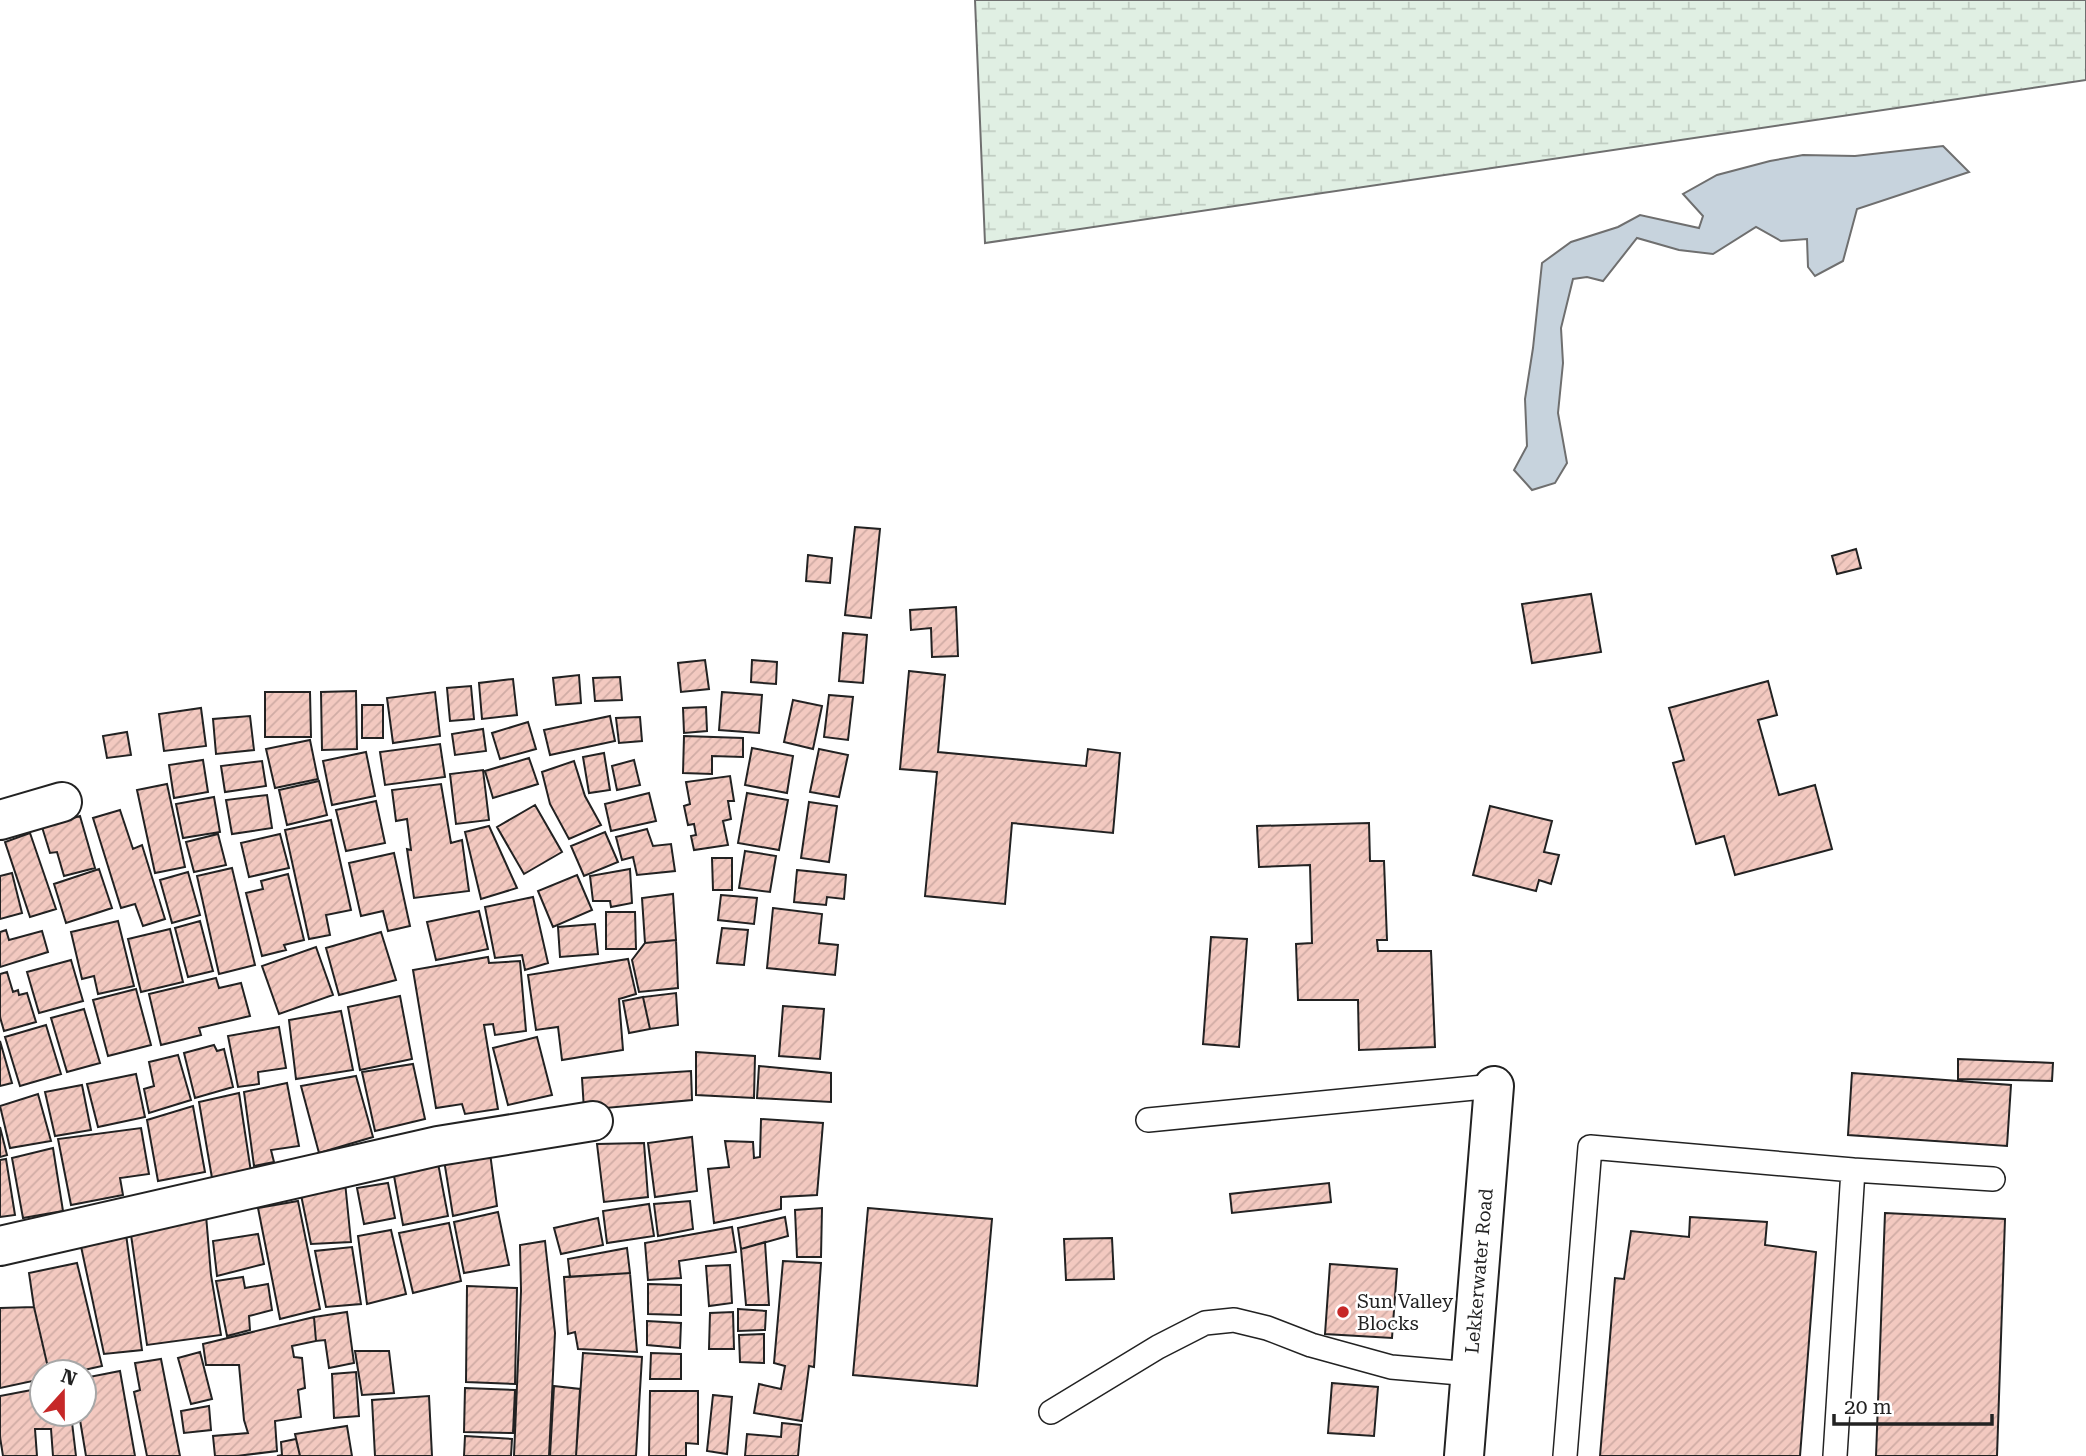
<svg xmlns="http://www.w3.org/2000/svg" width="2086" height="1456" font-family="'Roboto Serif',serif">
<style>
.wetland{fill:url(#wetland-marsh);stroke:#6f6f6f;stroke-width:2}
.water{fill:#c7d3dd;stroke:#6f6f6f;stroke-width:2}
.building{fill:url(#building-hatch);stroke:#222;stroke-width:2}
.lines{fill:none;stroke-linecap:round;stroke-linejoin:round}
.service-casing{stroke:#222;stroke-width:26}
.minor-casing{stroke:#222;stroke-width:42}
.service{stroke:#fff;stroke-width:23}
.minor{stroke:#fff;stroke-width:38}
.poi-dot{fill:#c62828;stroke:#fff;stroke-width:2.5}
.labels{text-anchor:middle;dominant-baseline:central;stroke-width:5;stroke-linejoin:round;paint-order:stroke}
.street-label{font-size:19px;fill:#222;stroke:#fff}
.poi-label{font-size:19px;fill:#222;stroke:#fff;text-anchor:start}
</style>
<defs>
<pattern id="wetland-marsh" width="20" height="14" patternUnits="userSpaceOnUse" patternTransform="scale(1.75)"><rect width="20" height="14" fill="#e0efe3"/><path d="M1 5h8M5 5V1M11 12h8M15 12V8" fill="none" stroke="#c0cdc2"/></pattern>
<pattern id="building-hatch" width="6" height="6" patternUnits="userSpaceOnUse" patternTransform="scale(1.75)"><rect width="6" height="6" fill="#f3c9c0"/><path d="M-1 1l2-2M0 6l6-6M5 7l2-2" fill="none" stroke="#d0aca5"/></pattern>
</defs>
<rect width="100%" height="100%" fill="#fff"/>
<path class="wetland" d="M 975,0 L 2086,0 L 2086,80 L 985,243 Z"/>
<path class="water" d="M 1943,146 L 1969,172 L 1857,209 L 1843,261 L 1815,276 L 1808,267 L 1807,239 L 1781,241 L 1756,227 L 1713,254 L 1679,250 L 1637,238 L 1603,281 L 1587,277 L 1573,279 L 1561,328 L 1563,363 L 1558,413 L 1567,463 L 1555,483 L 1532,490 L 1514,470 L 1527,446 L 1525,399 L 1533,348 L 1542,263 L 1571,242 L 1618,227 L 1640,215 L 1699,228 L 1703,216 L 1683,194 L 1717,175 L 1770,161 L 1803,155 L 1855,156 Z"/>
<path class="building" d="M 855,527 L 880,529 L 871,618 L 845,615 Z
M 1856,549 L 1861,568 L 1837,574 L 1832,556 Z
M 808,555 L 832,558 L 830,583 L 806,581 Z
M 1591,594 L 1601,652 L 1532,663 L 1522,604 Z
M 956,607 L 958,656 L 932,657 L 931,628 L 911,630 L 910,610 Z
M 843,633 L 867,635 L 863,683 L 839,681 Z
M 705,660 L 709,689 L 681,692 L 678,663 Z
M 752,660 L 777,662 L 776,684 L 751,682 Z
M 909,671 L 945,675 L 938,752 L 1086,766 L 1088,749 L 1120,753 L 1113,833 L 1012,823 L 1005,904 L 925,896 L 937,772 L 900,769 Z
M 579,675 L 581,703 L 556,705 L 553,678 Z
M 620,677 L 622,700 L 595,701 L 593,678 Z
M 513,679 L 517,715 L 482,719 L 479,683 Z
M 1768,681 L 1777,715 L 1758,720 L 1779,795 L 1815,785 L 1832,849 L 1735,875 L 1724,836 L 1696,844 L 1673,763 L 1684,760 L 1669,708 Z
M 471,686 L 474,719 L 450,721 L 447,688 Z
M 356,691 L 357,749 L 322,750 L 321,692 Z
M 265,692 L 310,692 L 311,737 L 265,737 Z
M 435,692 L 440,736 L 393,743 L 387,698 Z
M 722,692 L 762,695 L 759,733 L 719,730 Z
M 829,695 L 853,697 L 848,740 L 824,737 Z
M 793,700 L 822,706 L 813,749 L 784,742 Z
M 362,705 L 383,705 L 383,738 L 362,738 Z
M 706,707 L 707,731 L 684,733 L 683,708 Z
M 201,708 L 206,746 L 164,751 L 159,714 Z
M 250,716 L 254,750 L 216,754 L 213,719 Z
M 610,716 L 615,741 L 550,755 L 544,730 Z
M 640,717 L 642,741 L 619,743 L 616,718 Z
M 528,722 L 536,749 L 500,759 L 492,733 Z
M 483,729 L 486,751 L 455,755 L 452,734 Z
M 127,732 L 131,755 L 107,758 L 103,736 Z
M 684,736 L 743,738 L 743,757 L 712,756 L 712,774 L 683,773 Z
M 310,740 L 318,779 L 275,788 L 266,749 Z
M 440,744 L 445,777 L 385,785 L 380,752 Z
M 752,748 L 793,756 L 787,793 L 745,785 Z
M 819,749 L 848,755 L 839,797 L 810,792 Z
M 366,752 L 375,796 L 332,805 L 323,761 Z
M 604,753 L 610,790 L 589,793 L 583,757 Z
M 529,758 L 538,784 L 493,798 L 485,771 Z
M 203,760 L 208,792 L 174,798 L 169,765 Z
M 634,760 L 640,785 L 617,790 L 612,766 Z
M 262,761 L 266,786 L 225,792 L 221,766 Z
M 574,761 L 585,796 L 601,825 L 569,839 L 550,804 L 542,772 Z
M 483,770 L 489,820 L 456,824 L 450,774 Z
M 730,776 L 734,801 L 728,801 L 731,819 L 723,821 L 728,845 L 694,850 L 691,836 L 696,835 L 694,824 L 688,825 L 684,806 L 690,804 L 686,782 Z
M 319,781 L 327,815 L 287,825 L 279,790 Z
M 167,784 L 185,867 L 155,873 L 137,790 Z
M 441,784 L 451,843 L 462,840 L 469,891 L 414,898 L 407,849 L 411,850 L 407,819 L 396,821 L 392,790 Z
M 649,793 L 656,821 L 611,831 L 605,804 Z
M 747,793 L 788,800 L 779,850 L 738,843 Z
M 267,795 L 272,828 L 232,834 L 226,800 Z
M 214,797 L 220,832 L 183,838 L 176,804 Z
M 376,801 L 385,843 L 346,851 L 336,810 Z
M 809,802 L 837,806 L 829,862 L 801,858 Z
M 535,805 L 562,852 L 524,874 L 497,827 Z
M 1490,806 L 1552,821 L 1544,852 L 1559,855 L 1551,884 L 1539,880 L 1536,891 L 1473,875 Z
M 120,810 L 133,849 L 142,845 L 165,919 L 143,926 L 135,904 L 121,908 L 93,818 Z
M 80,816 L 95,868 L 64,876 L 57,852 L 50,853 L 42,827 Z
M 331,820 L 351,910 L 326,915 L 330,935 L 309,939 L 285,830 Z
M 1369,823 L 1370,861 L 1384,861 L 1387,940 L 1377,940 L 1378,951 L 1431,951 L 1435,1047 L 1359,1050 L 1358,1000 L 1298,1000 L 1296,944 L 1312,943 L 1310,865 L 1259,867 L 1257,826 Z
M 489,826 L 517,888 L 481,899 L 465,832 Z
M 647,829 L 653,846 L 671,844 L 675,871 L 637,875 L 633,857 L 622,860 L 616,837 Z
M 605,832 L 618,862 L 584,876 L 571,846 Z
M 30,833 L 56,909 L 30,917 L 5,842 Z
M 218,834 L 226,865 L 194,872 L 186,842 Z
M 280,834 L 289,868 L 249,877 L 241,843 Z
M 745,851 L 776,856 L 770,892 L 739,888 Z
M 394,853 L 410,926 L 388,931 L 383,911 L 361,916 L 349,863 Z
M 712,858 L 732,858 L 732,890 L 713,890 Z
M 232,868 L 255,965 L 219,974 L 197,876 Z
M 99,869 L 112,908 L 66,923 L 54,884 Z
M 630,869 L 632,903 L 611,907 L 610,901 L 593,901 L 590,876 Z
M 797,870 L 846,875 L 844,899 L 827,897 L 826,905 L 794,902 Z
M 188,872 L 200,915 L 172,923 L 160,880 Z
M 12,873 L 22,913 L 0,919 L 0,876 Z
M 288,874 L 304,940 L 284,945 L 286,950 L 262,956 L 246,893 L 263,889 L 261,881 Z
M 577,875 L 592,910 L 553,927 L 538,891 Z
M 673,894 L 676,940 L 645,943 L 642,898 Z
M 721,895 L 757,898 L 754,924 L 718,920 Z
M 533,897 L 548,963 L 525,970 L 522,955 L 495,958 L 485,907 Z
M 773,908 L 822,914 L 819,943 L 838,945 L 835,975 L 767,968 Z
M 479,911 L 488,949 L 436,960 L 427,922 Z
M 606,912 L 635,912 L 636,949 L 606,949 Z
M 118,921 L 134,986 L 98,994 L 94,976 L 82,979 L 71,932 Z
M 200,921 L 213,971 L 188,977 L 175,928 Z
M 595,924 L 598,954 L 560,957 L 558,927 Z
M 722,928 L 748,930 L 744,965 L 717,963 Z
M 170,929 L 183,982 L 141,992 L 128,939 Z
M 6,930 L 9,940 L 42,931 L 48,952 L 0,967 L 0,932 Z
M 381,932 L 396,980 L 339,995 L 326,948 Z
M 1211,937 L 1247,939 L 1239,1047 L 1203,1044 Z
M 676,940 L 678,988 L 639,992 L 632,960 L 645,943 Z
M 316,947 L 333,995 L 279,1014 L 262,966 Z
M 488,957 L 489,963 L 520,961 L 526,1031 L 495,1035 L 493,1024 L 484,1025 L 498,1109 L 465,1114 L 462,1104 L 436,1108 L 413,970 Z
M 628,959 L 636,994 L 619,999 L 623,1050 L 562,1060 L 558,1027 L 536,1030 L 528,975 Z
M 71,960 L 83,1001 L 39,1013 L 27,972 Z
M 7,972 L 13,992 L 18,990 L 19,995 L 27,993 L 36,1022 L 4,1031 L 0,1017 L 0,974 Z
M 216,978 L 219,988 L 241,983 L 250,1016 L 199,1028 L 201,1035 L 161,1045 L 149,994 Z
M 136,989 L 151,1045 L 108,1056 L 93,1000 Z
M 676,993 L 678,1025 L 650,1029 L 643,997 Z
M 400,996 L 412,1059 L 360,1070 L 348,1007 Z
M 643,997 L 650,1029 L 629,1033 L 623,1001 Z
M 783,1006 L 824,1009 L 820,1059 L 779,1056 Z
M 84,1009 L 100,1063 L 67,1072 L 51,1018 Z
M 341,1011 L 353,1070 L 296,1079 L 289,1020 Z
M 46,1025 L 61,1074 L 20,1086 L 5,1037 Z
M 279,1027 L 286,1068 L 258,1072 L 259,1084 L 238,1087 L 228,1036 Z
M 537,1037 L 552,1095 L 508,1105 L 493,1048 Z
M 0,1041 L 12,1083 L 0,1086 Z
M 214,1045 L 217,1051 L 224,1049 L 233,1087 L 195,1098 L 184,1053 Z
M 696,1052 L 755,1056 L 754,1098 L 696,1095 Z
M 178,1055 L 191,1100 L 149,1113 L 144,1089 L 154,1086 L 149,1062 Z
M 1958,1059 L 2053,1063 L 2052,1081 L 1958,1079 Z
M 413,1064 L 425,1119 L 375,1131 L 362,1072 Z
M 759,1066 L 831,1073 L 831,1102 L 757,1098 Z
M 691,1071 L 692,1100 L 584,1110 L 582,1078 Z
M 1852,1073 L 2011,1085 L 2007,1146 L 1848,1135 Z
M 136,1074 L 145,1117 L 98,1127 L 87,1084 Z
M 356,1076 L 373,1137 L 319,1153 L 301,1086 Z
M 287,1083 L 299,1146 L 271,1150 L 274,1162 L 254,1166 L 244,1092 Z
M 82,1085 L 91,1130 L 55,1136 L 45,1092 Z
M 239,1093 L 251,1172 L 212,1178 L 199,1102 Z
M 38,1094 L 51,1141 L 10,1148 L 0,1106 Z
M 193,1106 L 205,1172 L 158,1181 L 147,1120 Z
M 761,1119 L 823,1123 L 817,1195 L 781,1197 L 781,1209 L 714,1223 L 708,1169 L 729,1167 L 725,1141 L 753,1142 L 754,1158 L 760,1157 Z
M 0,1127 L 7,1155 L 0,1157 Z
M 141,1128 L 149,1174 L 120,1178 L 123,1195 L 71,1205 L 58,1139 Z
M 692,1137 L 697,1191 L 655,1197 L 648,1143 Z
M 644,1143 L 648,1197 L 604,1202 L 597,1144 Z
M 53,1148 L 63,1211 L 23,1218 L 12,1158 Z
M 490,1153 L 497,1206 L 453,1216 L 444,1160 Z
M 437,1158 L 448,1216 L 403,1225 L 392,1165 Z
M 6,1159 L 15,1215 L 0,1217 L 0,1160 Z
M 345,1182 L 351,1242 L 311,1244 L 300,1190 Z
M 388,1183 L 395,1218 L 364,1224 L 357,1188 Z
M 1329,1183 L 1331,1202 L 1232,1213 L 1230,1194 Z
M 298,1201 L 320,1309 L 280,1319 L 258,1208 Z
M 690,1201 L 693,1229 L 658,1236 L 654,1204 Z
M 649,1204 L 654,1236 L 607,1243 L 603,1211 Z
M 822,1208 L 821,1257 L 797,1257 L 795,1210 Z
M 868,1208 L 992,1219 L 977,1386 L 853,1375 Z
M 498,1212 L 509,1265 L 464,1273 L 454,1222 Z
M 1885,1213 L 2005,1219 L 1997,1456 L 1876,1456 Z
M 206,1215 L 211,1275 L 221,1335 L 147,1345 L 130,1228 Z
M 785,1217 L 788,1236 L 741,1249 L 738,1228 Z
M 1690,1217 L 1767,1222 L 1765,1245 L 1816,1252 L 1800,1456 L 1600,1456 L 1615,1278 L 1624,1279 L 1631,1231 L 1689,1237 Z
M 598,1218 L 603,1245 L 561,1254 L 554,1228 Z
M 449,1223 L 461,1281 L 413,1293 L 399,1233 Z
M 125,1227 L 142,1350 L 104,1354 L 79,1237 Z
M 732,1227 L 736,1252 L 679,1261 L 681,1278 L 648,1280 L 645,1243 Z
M 391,1230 L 406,1294 L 367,1304 L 358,1236 Z
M 258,1234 L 264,1264 L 217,1276 L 213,1241 Z
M 1112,1238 L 1114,1279 L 1066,1280 L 1064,1239 Z
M 545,1241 L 555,1333 L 549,1456 L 514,1456 L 521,1291 L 520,1245 Z
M 765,1242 L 769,1305 L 746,1305 L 741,1249 Z
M 352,1247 L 361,1304 L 326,1307 L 315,1251 Z
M 627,1248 L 630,1273 L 570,1277 L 568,1259 Z
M 783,1261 L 821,1263 L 814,1367 L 809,1366 L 802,1421 L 754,1413 L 759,1384 L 781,1389 L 785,1366 L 774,1363 Z
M 77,1263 L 102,1366 L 75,1372 L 49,1372 L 34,1307 L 29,1273 Z
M 1330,1264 L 1397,1269 L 1392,1338 L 1325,1334 Z
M 730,1265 L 732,1303 L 709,1306 L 706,1266 Z
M 630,1273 L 637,1352 L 578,1349 L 575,1332 L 568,1334 L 564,1277 Z
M 243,1277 L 245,1288 L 268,1284 L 272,1310 L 249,1316 L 250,1330 L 227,1336 L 216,1281 Z
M 648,1284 L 681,1285 L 681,1315 L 648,1314 Z
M 467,1286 L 517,1288 L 515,1384 L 466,1382 Z
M 34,1307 L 49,1372 L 42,1372 L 42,1379 L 0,1388 L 0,1308 Z
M 738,1309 L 766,1311 L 765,1330 L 738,1331 Z
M 347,1312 L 354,1363 L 329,1368 L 325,1340 L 316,1341 L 314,1317 Z
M 733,1312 L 734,1349 L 709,1349 L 710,1313 Z
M 314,1317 L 316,1341 L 292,1346 L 294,1357 L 302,1358 L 305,1388 L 298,1390 L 301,1417 L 275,1421 L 277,1451 L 237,1456 L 215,1456 L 213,1436 L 248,1433 L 244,1420 L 239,1365 L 206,1365 L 203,1344 Z
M 647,1321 L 681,1323 L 680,1348 L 647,1345 Z
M 764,1334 L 764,1363 L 740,1362 L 739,1335 Z
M 355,1351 L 389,1351 L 394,1393 L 362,1395 Z
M 200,1352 L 212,1399 L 191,1404 L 178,1358 Z
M 583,1353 L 642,1357 L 636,1456 L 576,1456 Z
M 651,1353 L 681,1354 L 681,1379 L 650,1379 Z
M 161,1359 L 180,1456 L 147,1456 L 134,1392 L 140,1390 L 135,1363 Z
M 120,1371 L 135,1456 L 86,1456 L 79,1414 L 84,1414 L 84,1378 Z
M 356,1372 L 359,1416 L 334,1418 L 332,1374 Z
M 1332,1383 L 1378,1387 L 1374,1436 L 1328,1433 Z
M 554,1386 L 580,1389 L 576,1456 L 550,1456 Z
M 42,1388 L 42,1414 L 71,1414 L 76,1456 L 53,1456 L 51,1429 L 35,1429 L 37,1456 L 3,1456 L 0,1437 L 0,1396 Z
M 465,1388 L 515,1390 L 513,1433 L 464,1432 Z
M 650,1391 L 698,1391 L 698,1444 L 686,1443 L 686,1456 L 649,1456 Z
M 713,1395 L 732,1397 L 727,1454 L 707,1451 Z
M 429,1396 L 432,1456 L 375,1456 L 372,1400 Z
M 209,1406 L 211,1430 L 184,1433 L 181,1411 Z
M 782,1423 L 801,1425 L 798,1456 L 745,1456 L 747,1434 L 781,1437 Z
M 347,1426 L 352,1456 L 300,1456 L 295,1434 Z
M 465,1436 L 512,1439 L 511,1456 L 464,1456 Z
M 296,1439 L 300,1456 L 277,1456 L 282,1455 L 281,1442 Z"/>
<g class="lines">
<g class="service-casing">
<path id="service" d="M 1148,1120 L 1494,1086
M 1051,1412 L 1158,1347 L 1205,1323 L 1234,1320 L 1267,1328 L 1311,1345 L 1391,1367 L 1471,1374
M 1565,1456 L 1590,1147 L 1853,1170
M 1835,1456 L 1853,1170 L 1993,1179"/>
</g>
<g class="minor-casing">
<path id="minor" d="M 0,820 L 62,802
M 0,1246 L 438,1146 L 593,1121
M 1464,1456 L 1494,1086"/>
</g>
<use href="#service" class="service"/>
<use href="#minor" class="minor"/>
</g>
<circle class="poi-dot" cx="1343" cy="1312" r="7"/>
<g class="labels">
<g class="street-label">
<text transform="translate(1479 1271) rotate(-85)">Lekkerwater Road</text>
</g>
<g class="poi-label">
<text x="1357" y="1301">Sun Valley<tspan x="1357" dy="22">Blocks</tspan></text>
</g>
</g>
<g transform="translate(63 1393) rotate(21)"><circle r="33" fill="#ffffff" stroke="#a7a7a7" stroke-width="2"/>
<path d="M0-5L12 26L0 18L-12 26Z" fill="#c62828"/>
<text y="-10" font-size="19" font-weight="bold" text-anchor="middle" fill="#222222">N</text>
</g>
<path d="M1834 1414v10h158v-10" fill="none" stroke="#222222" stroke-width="3.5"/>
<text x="1844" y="1414" font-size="21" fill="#222222" stroke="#ffffff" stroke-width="5" paint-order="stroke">20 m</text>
</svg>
